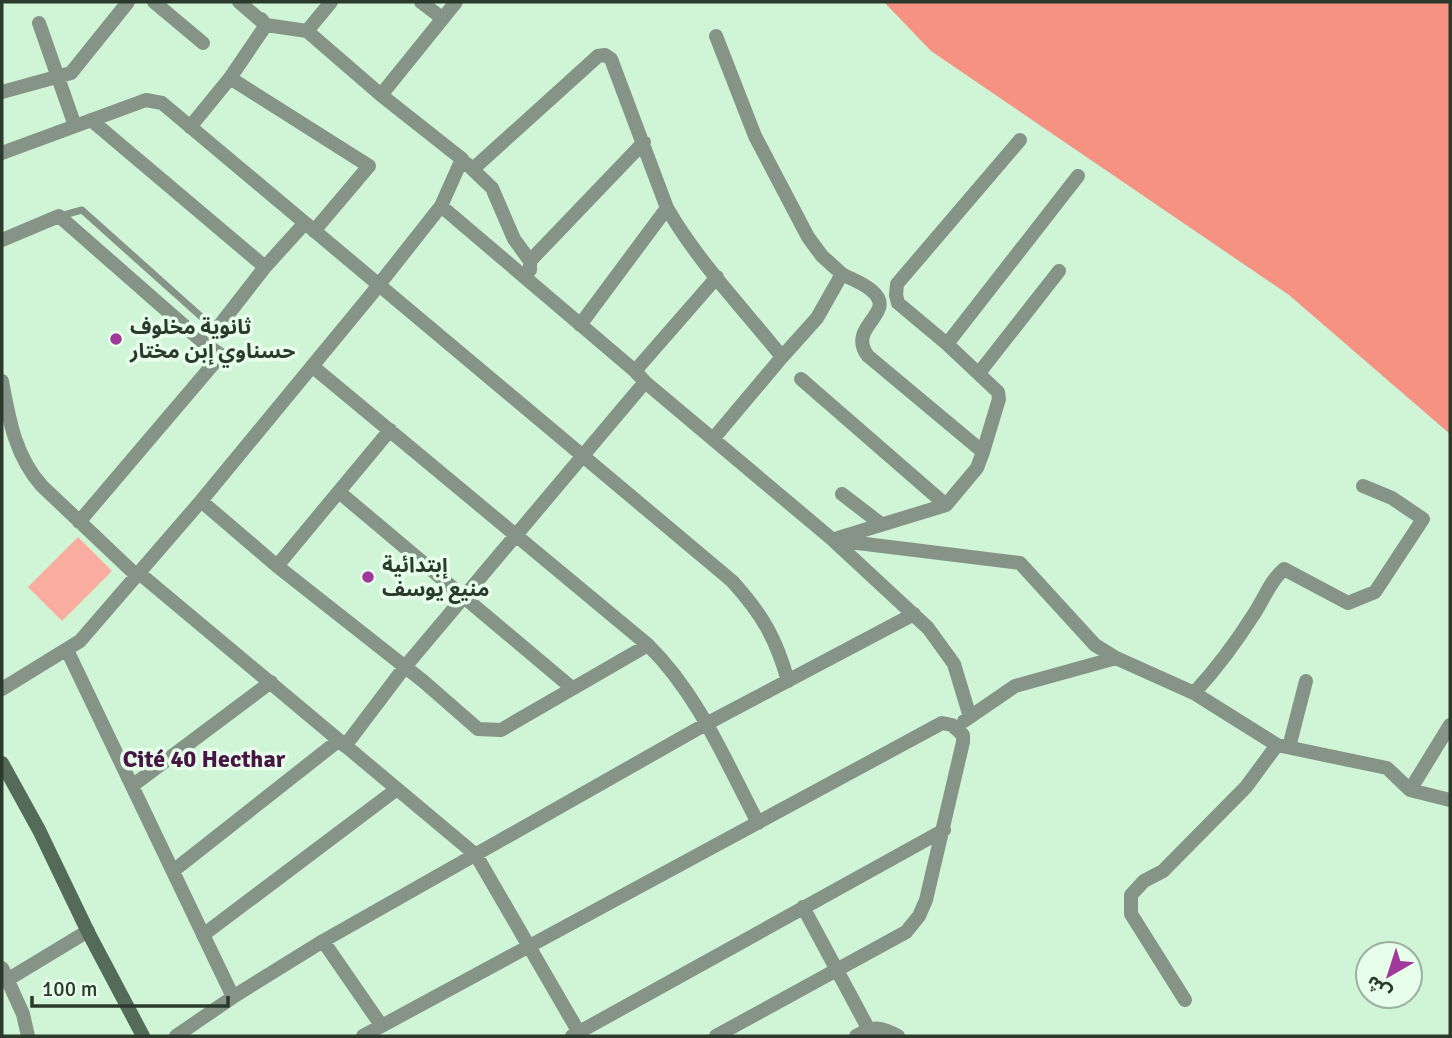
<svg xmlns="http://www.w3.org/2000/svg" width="1452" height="1038" font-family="Signika,'Noto Sans Arabic',sans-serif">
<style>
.green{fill:#f9ac9f}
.forest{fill:#f59282}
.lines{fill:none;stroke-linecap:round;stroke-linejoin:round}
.lane{stroke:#859487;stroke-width:7}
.street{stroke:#859487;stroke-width:14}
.secondary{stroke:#556b59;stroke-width:14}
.poi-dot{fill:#a1389b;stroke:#e7feeb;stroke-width:2.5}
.labels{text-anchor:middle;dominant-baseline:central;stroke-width:7;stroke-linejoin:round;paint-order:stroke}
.poi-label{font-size:21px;font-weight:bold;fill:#2c3a2e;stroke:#e7feeb;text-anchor:start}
.quarter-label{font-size:24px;font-weight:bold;fill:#481645;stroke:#e7feeb}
</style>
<rect width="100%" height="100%" fill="#cff5d6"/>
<path class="green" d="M 78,537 L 112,571 L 62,621 L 28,587 Z"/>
<path class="forest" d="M 884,2 L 1450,2 L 1450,434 L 1289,295 L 931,51 Z"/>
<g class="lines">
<path class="lane" d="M 60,216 L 82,210 L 216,330"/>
<path class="street" d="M 154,2 L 203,43
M 421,2 L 442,18
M 39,23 L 75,126
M 307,31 L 331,2
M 230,78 L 369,166 L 314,231
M 2,92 L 71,73 L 128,2
M 381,95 L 456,2
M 91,120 L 265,267
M 190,127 L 230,78 L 266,25 L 261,19
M 2,153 L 146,100 L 162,103 L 732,581 C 762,614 776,638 788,681
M 467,164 L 492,188 L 514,239 L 530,261 L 530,270
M 473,169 L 598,56 L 605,55 L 611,59 L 667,208 C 698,262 743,308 782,357
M 441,206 L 635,371 L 645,382 L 833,540 L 928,628 L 954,664 L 970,717
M 2,240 L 59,216 L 205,344 L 221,355 L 79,522
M 530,261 L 644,142
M 580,325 L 667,208
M 205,344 L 265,267 L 304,224
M 947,344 L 1078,176
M 312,366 L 648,645 C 698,694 726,762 758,823
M 635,371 L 717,277
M 979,373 L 1059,271
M 801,379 L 946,505
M 2,381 C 9,419 15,456 42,486 L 137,576
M 713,439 L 782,357 L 817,318 L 842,274 L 822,256 L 808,237 L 755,136 L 716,36
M 983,452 L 999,399 L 998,392 L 947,344 L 898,303 L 896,295 L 897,284 L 1020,140
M 339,492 L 572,688
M 842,494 L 881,524
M 201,501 L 277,566 L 423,681 L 478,729 L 501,730 L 648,645
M 838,538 L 946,505 L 977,468 L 983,452 L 868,356 C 845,326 900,313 871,290 C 863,283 851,279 842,274
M 833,540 L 1020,563 L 1095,645 L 1116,658 L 1194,693 L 1277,745 L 1387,768 L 1410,790 L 1450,800
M 277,566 L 390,430
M 139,573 L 476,855 L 581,1036
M 67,650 L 233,997
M 2,689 L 80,641 L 201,501 L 370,296 L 441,206 L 462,159 L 381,95 L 307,31 L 266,25 L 239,2
M 1194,693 C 1218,667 1235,644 1254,614 C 1264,599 1270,581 1284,569 L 1348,603 L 1375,592 L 1423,519 L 1392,498 L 1363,486
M 964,721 L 1015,686 L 1116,658
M 345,746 L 404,668 L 645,382
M 1289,747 L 1306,681
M 132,786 L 271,682
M 1410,790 L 1450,725
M 173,871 L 338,741
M 803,907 L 868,1028
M 203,935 L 397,789
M 323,941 L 381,1025
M 2,968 L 23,1014 L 28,1036
M 7,980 L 88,931
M 1185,1000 L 1131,914 L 1131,895 L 1144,881 L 1163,871 L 1246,787 L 1277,745
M 176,1036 L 236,995 L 323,941 L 706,724 L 914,614
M 363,1036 L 942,723 L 952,725 L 963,735 L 963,742 L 926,900 L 919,916 L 906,932 L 716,1036
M 572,1036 L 944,830
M 856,1036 C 875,1025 879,1027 898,1036"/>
<path class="secondary" d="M 2,763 L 39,830 L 89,934 L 143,1036"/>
</g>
<g class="poi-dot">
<circle cx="116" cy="339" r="7"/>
<circle cx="368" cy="577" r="7"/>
</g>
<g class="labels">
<g class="poi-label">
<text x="130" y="327">ثانوية مخلوف<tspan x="130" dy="24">حسناوي إبن مختار</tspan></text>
<text x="382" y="565">إبتدائية<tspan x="382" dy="24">منيع يوسف</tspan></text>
</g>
<g class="quarter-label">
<text x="204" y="759">Cité 40 Hecthar</text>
</g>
</g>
<rect width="1452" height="1038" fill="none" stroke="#2c3a2e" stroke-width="7"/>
<g transform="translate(1389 975) rotate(219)"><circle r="33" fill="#e7feeb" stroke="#9cb09f" stroke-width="2"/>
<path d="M0-5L12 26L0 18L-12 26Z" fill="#a1389b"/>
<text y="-10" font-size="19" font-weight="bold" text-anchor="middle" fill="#2c3a2e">ش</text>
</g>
<path d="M32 996v10h196v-10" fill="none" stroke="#2c3a2e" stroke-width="3.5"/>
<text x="42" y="996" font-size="21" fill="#2c3a2e" stroke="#e7feeb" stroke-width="5" paint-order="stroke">100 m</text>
</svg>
